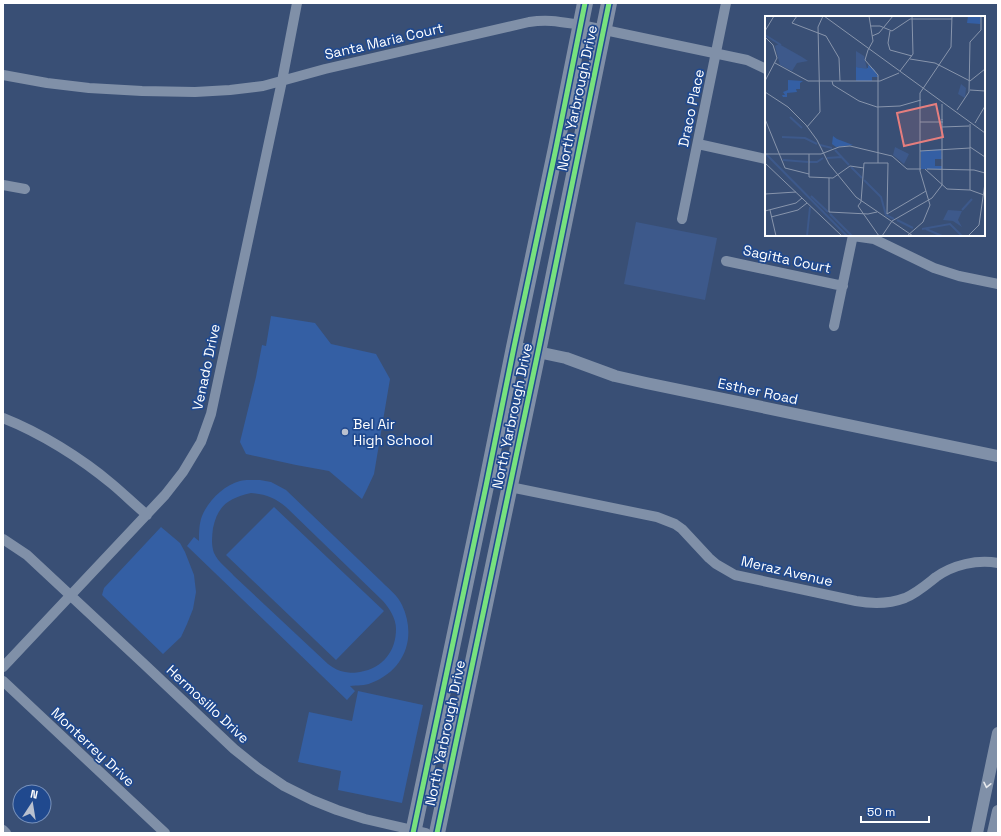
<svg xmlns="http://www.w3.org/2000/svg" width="1001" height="836" font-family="'Space Grotesk',sans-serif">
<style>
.green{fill:#345fa4;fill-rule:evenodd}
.water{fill:#3d598b}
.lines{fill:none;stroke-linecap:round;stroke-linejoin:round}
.minor{stroke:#8090a8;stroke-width:10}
.tertiary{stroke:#8090a8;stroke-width:12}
.primary{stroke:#808fa7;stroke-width:16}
.cycleway-casing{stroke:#20498e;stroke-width:8}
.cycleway{stroke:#77e17e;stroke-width:5}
.oneway{stroke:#e6e9ee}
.poi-dot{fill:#bac1cf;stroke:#20498e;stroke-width:1.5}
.labels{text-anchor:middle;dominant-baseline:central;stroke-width:3.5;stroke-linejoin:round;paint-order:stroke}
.street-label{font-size:14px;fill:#fff;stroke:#20498e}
.poi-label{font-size:14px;fill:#fff;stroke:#20498e;text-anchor:start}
.inset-river{fill:none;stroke:#3d598b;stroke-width:2}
.inset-road{fill:none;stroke:#8895ac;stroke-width:1}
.view{fill:#e67e7e;fill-opacity:0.15;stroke:#e67e7e;stroke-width:2}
.inset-edge{fill:none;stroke:#fff;stroke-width:2}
</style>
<rect width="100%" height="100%" fill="#394f75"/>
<path class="green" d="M 271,316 L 315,323 L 331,344 L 376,354 L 390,379 L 374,474 L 367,489 L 362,499 L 329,471 L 296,465 L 246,454 L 240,442 L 256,377 L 262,345 L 266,346 Z
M 249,480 L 260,480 L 271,482 L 286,490 L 382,582 C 389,589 398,596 402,605 C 417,637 405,670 371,683 C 365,686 357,685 350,686 L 355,691 L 347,700 L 187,546 L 194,537 L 199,541 C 199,533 199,524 202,516 C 208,501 224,485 240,481 C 243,480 246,480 249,480 ZM 251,493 C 266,494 275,498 286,507 L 383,601 C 389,608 396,618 396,629 C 396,651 383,668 360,672 C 356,673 349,673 345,672 C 339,671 333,668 328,664 L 234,576 C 228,569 218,562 214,553 C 211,545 212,536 213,528 C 218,505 229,498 251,493 Z
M 274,507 L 384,611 L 336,660 L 226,555 Z
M 161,527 L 180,543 L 185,552 L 194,575 L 196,592 L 193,609 L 187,624 L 181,637 L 163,654 L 102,595 L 104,588 Z
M 358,691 L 423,705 L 402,803 L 338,790 L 341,771 L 298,762 L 309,712 L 352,721 Z"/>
<path class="water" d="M 636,222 L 717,238 L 705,300 L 624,284 Z"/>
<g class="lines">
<path class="minor" d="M 3,75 L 47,83 L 89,88 L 142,91 L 195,92 L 230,90 L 263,86 L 325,69 L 529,22 C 549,19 561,22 581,25 L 747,60 L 766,69
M 698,144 L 766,159
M 3,185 L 25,189
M 682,219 L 726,3
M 853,236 L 874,239 L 934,268 L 959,276 L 998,284
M 726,261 L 843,286
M 834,326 L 853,235
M 3,418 C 41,433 81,458 112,484 C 124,494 135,505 147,515
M 510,487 L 657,517 L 675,524 L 682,529 L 709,558 L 716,564 L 735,575 L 856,601 C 873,604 889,604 905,598 C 917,593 926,585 936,577 C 953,565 977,559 998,563
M 3,539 L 27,555 L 144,664 L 234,749 L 259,769 L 284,786 L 312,800 L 337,810 L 365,819 L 426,833
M 3,667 L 165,495 L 183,472 L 201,442 L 211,414 L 282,81 L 297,3
M 3,681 L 165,833
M 3,830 L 6,833"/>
<path class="tertiary" d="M 514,347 L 566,358 L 615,376 L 646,383 L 998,456
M 977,833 L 998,733
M 993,833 L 998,811"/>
<path class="primary" d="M 413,833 L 486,486 L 514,347 L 556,148 L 585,3
M 437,833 L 538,352 L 609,3"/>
<g class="cycleway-casing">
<path id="cycleway" d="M 413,833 L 486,486 L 514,347 L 556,148 L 585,3
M 437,833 L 538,352 L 609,3"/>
</g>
<use href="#cycleway" class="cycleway"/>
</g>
<defs><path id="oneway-chevron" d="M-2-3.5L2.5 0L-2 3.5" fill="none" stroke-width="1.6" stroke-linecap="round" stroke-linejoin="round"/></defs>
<use class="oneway" href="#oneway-chevron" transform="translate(987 785) rotate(102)"/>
<circle class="poi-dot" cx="345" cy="432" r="4"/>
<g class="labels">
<g class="street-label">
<text transform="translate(384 41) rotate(-13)">Santa Maria Court</text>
<text transform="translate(577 98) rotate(-78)">North Yarbrough Drive</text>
<text transform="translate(691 108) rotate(-78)">Draco Place</text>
<text transform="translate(787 259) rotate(12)">Sagitta Court</text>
<text transform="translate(206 367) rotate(-78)">Venado Drive</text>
<text transform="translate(758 391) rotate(12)">Esther Road</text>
<text transform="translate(512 416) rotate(-78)">North Yarbrough Drive</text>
<text transform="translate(787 571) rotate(13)">Meraz Avenue</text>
<text transform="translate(208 704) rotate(43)">Hermosillo Drive</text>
<text transform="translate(445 733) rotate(-78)">North Yarbrough Drive</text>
<text transform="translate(93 747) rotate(43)">Monterrey Drive</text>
</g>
<g class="poi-label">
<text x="353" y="424">Bel Air<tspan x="353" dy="16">High School</tspan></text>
</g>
</g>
<g transform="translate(765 16)">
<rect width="220" height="220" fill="#394f75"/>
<path d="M 203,0 L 216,0 L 215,8 L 202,7 ZM 103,49 L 109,53 L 113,61 L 107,61 L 107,65 L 91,65 L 91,51 L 103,52 ZM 23,64 L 38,65 L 35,67 L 35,73 L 31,73 L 32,76 L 22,77 L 22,81 L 18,81 L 17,79 L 20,79 L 18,76 L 23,74 ZM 68,120 L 72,123 L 88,129 L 71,131 L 67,128 ZM 176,133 L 177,143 L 170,143 L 170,150 L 177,150 L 177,153 L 156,153 L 156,135 Z" fill="#345fa4"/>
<path d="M 14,28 L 37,41 L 43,45 L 32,47 L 27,55 L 15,49 L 10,30 ZM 91,35 L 99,40 L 102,53 L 91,51 ZM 196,68 L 201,72 L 200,82 L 193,78 ZM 130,131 L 144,138 L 139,148 L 128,139 ZM 183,194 L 197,195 L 193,204 L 197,211 L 188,205 L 178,204 Z" fill="#3d598b"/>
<path class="inset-river" d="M 0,19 L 16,29M 25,101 L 37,112M 17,121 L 40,122 L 52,128M 55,129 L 67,132M 70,134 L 84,149M 1,138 L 82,220M 62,142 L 77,141M 18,144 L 43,146M 44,146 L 52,146 L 58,142M 86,151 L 97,162M 99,164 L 116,181 L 121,199 L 129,203M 46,180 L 63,196M 197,194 L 207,183M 65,198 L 87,220M 132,204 L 148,212M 157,213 L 185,208 L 197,220M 161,213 L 177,220M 42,220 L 45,191"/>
<path class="inset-road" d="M 32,0 L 27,7 L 61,20 L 74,42 L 75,65M 59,0 L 220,117M 106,10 L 115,10 L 127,15 L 145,3 L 187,3M 0,15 L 9,0M 125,15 L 123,27 L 125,34 L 147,40M 107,20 L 114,17 L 128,0M 0,21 L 8,29 L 12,42 L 0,65M 103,34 L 100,44 L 113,59 L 113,147M 103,34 L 108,25 L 104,0M 145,43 L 170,47 L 205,65 L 220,53M 10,47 L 43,65 L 115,65 L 134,57M 135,55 L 148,38 L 147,0M 67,65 L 68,69 L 94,85 L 112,91 L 135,90 L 156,84M 205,74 L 220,75M 0,76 L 23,91 L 41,109 L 52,124 L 64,148 L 91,181 L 148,220M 177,88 L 177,104M 192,94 L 204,76 L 205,26 L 216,14 L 216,0M 0,103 L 20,152 L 44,158M 155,106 L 178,106M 210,107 L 220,90M 205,108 L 205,174M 42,111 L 55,96 L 53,11 L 58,0M 177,111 L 204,110M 205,131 L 220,141M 155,135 L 205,132M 0,138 L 56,138 L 74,131 L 85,130 L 127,140 L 142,153 L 156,153M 44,138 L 44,161 L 68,162 L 85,150 L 99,152M 0,147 L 77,220M 160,153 L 182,173 L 205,174 L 219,179M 162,153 L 209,154 L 220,157M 0,178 L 31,176M 5,194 L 11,220M 0,195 L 31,187 L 37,182M 64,196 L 103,198 L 112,196M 64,196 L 64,162M 122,198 L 161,175M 6,201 L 33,194 L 42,187M 114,220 L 93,190 L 96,186 L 99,147 L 123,147 L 122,198M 117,220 L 127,205 L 167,182 L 177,169 L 177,103M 142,220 L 158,206 L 165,189 L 155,155 L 155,77 L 186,31 L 187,0M 203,220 L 214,209 L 220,167"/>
<path class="view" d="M 171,88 L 178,121 L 139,130 L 132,97 Z"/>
<rect width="220" height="220" class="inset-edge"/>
</g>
<rect width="1001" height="836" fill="none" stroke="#ffffff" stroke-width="8"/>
<g transform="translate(32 804) rotate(12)"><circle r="19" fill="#20498e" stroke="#7992bb"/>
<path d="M0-3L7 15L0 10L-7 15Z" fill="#bac1cf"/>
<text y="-6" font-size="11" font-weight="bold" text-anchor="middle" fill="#ffffff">N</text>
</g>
<path d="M861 816v6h68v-6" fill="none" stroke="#ffffff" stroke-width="2"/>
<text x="867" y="816" font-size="12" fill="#ffffff" stroke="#20498e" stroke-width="3" paint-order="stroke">50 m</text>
</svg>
